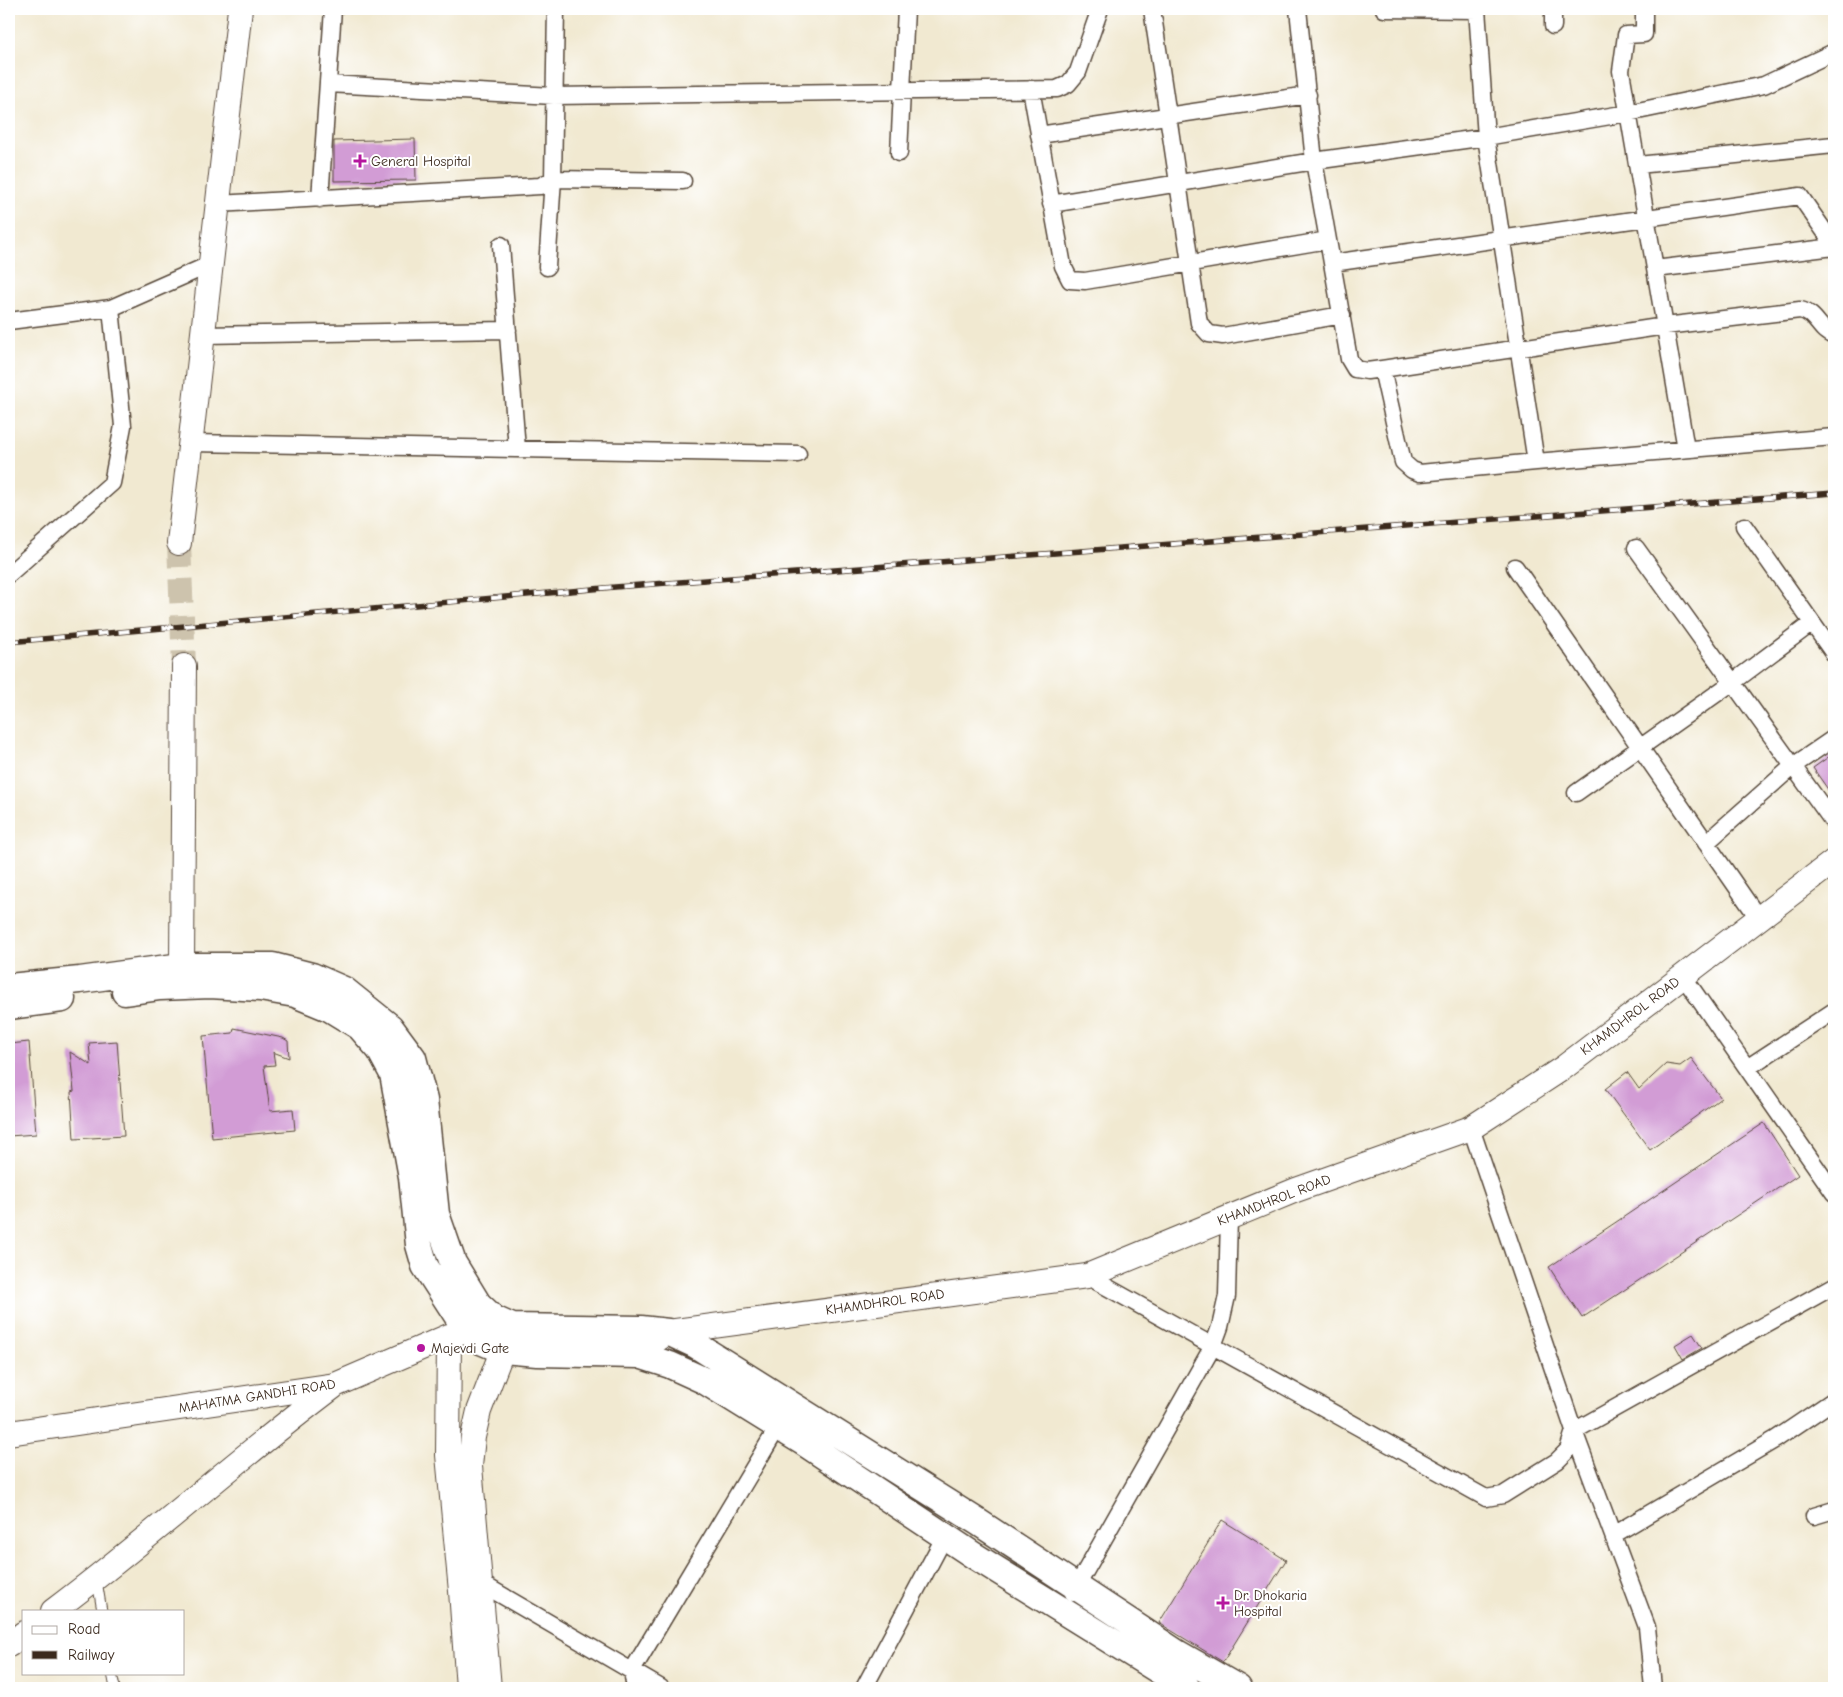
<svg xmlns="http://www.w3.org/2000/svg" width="1843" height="1697" font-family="'Comic Neue',sans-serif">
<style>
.building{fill:#d29cd5}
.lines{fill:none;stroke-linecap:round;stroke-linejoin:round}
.secondary-tunnel{stroke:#cdc3ad;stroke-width:24;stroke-dasharray:24 12;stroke-linecap:butt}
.lane-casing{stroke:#564739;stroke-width:11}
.street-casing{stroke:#564739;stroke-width:19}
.secondary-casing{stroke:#564739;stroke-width:26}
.primary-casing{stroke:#564739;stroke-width:29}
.lane{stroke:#fff;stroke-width:9}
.street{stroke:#fff;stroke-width:16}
.secondary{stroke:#fff;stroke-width:24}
.primary{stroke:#fff;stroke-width:26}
.rail-casing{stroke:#3b2a1e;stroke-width:5.5}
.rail{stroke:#fff;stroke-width:4;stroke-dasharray:11;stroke-linecap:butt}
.poi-dot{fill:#b5179e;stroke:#fff;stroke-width:2}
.labels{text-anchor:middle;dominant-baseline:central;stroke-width:4;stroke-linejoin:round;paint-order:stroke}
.poi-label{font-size:14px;fill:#3b2a1e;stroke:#fff;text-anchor:start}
.street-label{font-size:14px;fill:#3b2a1e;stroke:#fff}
</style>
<rect width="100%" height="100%" fill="#fff"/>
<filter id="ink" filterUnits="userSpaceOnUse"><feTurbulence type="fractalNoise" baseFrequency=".02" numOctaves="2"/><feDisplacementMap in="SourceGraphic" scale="10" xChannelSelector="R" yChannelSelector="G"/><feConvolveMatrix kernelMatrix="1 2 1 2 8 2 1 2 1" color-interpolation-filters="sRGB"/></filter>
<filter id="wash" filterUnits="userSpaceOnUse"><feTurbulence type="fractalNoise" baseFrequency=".0096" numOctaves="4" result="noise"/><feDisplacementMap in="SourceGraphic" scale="20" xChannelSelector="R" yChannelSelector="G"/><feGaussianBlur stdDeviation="1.12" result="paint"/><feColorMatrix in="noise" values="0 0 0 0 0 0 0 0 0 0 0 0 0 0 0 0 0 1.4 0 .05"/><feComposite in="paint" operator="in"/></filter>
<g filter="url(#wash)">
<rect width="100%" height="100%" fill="#f1e9d1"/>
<g id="blocks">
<path class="building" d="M 415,139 L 416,180 L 334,181 L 334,141 Z
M 1834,753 L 1834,798 L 1813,768 Z
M 234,1028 L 283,1038 L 288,1041 L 289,1058 L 273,1052 L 275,1065 L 264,1066 L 270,1111 L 293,1109 L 295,1130 L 212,1138 L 203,1036 L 233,1033 Z
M 117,1041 L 124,1136 L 74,1139 L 71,1092 L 74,1091 L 70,1052 L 91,1065 L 89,1043 Z
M 29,1042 L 36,1134 L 9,1136 L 9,1044 Z
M 1691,1058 L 1721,1098 L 1650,1150 L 1605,1089 L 1627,1072 L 1639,1089 L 1666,1064 L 1680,1066 Z
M 1764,1123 L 1798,1175 L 1582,1318 L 1549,1267 Z
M 1693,1334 L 1702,1348 L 1683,1359 L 1675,1345 Z
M 1222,1520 L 1286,1560 L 1223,1662 L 1159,1623 Z"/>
</g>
</g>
<g filter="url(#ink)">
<use href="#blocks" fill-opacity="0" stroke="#564739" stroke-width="1"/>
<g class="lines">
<path class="secondary-tunnel" d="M 179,543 L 184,666"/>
<g class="lane-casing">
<path id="lane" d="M 97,1581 L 102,1611
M 112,1673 L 115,1688"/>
</g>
<g class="street-casing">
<path id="street" d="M 1152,9 L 1199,323 L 1209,334 L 1223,336 L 1342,315
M 1298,9 L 1314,161 L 1349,359 L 1355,369 L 1367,371 L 1382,369 L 1665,326 L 1800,310 C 1817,313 1819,332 1834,336
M 1384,9 L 1477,10
M 1477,9 L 1486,137 L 1536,462
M 1644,9 L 1644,34 L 1626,35 L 1621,71 L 1686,449
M 1553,26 L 1553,9
M 328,84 L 554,96 L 1057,89 L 1068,84 L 1078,72 L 1100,9
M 1031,89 L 1063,266 L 1070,280 L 1085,281 L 1328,240
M 1039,135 L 1308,95
M 899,153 L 906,9
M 1638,165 L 1834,145
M 320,199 L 333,9
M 217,204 L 540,186 L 553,179 L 683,181
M 1051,204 L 1314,161 L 1486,137 L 1628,113 L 1764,85 L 1834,52
M 501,245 L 517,449
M 1332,263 L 1800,196 L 1834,245
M 547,267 L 553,179 L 556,9
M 1655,269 L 1834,247
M 9,321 L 111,308
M 203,335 L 508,330
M 1382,369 L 1403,462 L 1412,470 L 1420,473 L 1536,462 L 1834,437
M 190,443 L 798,454
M 1744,526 L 1834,654
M 1636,548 L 1834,823
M 1515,567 L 1759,919
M 9,574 L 112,483 L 123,426 L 111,308 L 211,264
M 1576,793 L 1733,682 L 1812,623
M 1706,843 L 1793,766 L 1834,738
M 1683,976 L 1834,1193
M 1747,1068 L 1834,1011
M 1471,1128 L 1574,1431 L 1647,1627 L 1653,1688
M 1087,1276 L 1486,1498 L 1503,1495 L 1557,1461 L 1568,1450 L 1574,1431 L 1834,1286
M 1814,1516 L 1834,1510
M 1613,1535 L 1776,1439 L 1834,1400
M 479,1582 L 661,1688
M 1073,1593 L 1213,1346 L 1220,1327 L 1227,1296 L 1229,1217
M 635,1688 L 632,1671 L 778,1427
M 864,1688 L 945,1536"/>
</g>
<g class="secondary-casing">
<path id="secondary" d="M 179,543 L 240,9
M 182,966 L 184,666
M 449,1336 L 448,1455 L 461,1591 L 468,1688
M 639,1355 L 651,1344 L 668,1332 L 1087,1276 L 1296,1190 L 1471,1128 L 1563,1068 L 1834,861
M 9,1433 L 335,1385 L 449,1336 L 484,1324
M 53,1611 C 149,1539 237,1459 333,1387
M 9,1645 L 24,1633
M 489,1688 L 470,1466 L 473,1437 L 479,1411 L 509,1333"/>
</g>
<g class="primary-casing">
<path id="primary" d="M 9,987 L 80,980 L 182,966 L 273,966 L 312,976 L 344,990 L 390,1027 L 413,1058 L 424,1100 L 436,1214 L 453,1263 L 478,1304 L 494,1319 L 512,1327 L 641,1329 L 668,1332 L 696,1345 L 978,1522 L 1177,1653 L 1238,1688
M 125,992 L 160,987 L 210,985 L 260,988 L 295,994 L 329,1008 L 360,1027 L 380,1050 L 393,1074 L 412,1177 L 419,1245 L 425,1266 L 467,1331 L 483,1342 L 502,1350 L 537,1353 L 639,1355 L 670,1365 L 703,1380 L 803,1442 L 973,1555 L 1187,1688
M 9,1006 L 62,999"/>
</g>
<use href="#lane" class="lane"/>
<use href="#street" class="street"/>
<use href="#secondary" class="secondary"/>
<use href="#primary" class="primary"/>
<g class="rail-casing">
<path id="rail" d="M 9,642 L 615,587 L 1834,493"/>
</g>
<use href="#rail" class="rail"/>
</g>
</g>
<g class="poi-dot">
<path d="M357.5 153.5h5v5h5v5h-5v5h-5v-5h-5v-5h5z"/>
<circle cx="421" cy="1348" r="5"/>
<path d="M1220.5 1595.5h5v5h5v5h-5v5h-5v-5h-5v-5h5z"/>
</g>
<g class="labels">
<g class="poi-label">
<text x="371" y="161">General Hospital</text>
<text x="431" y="1348">Majevdi Gate</text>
<text x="1234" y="1595">Dr. Dhokaria<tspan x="1234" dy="16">Hospital</tspan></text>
</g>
<g class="street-label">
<text transform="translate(1630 1016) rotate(-37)">KHAMDHROL ROAD</text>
<text transform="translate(1274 1200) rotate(-21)">KHAMDHROL ROAD</text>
<text transform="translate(885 1302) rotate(-8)">KHAMDHROL ROAD</text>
<text transform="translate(257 1396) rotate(-9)">MAHATMA GANDHI ROAD</text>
</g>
</g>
<rect width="1843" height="1697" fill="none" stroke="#fff" stroke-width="30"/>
<rect x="22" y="1610" width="162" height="65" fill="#ffffff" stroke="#b1aaa5"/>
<rect x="32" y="1626" width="25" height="8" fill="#ffffff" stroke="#b1aaa5"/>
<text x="68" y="1634" font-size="15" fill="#3b2a1e">Road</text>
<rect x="32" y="1651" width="25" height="8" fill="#3b2a1e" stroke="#b1aaa5"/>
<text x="68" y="1660" font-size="15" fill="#3b2a1e">Railway</text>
</svg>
